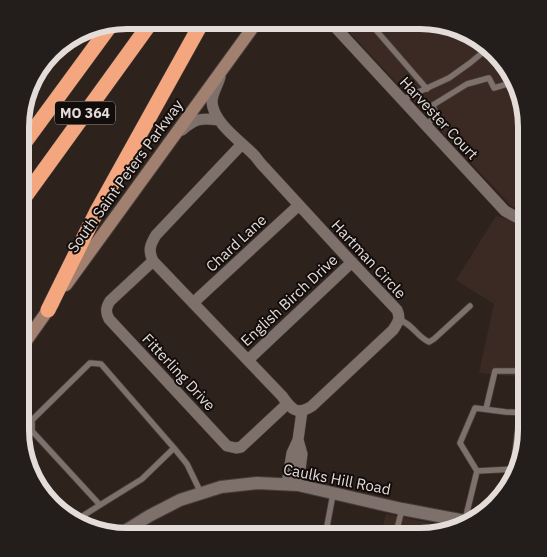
<svg xmlns="http://www.w3.org/2000/svg" width="547" height="557" font-family="'IBM Plex Sans',sans-serif">
<style>
.built{fill:#3b2a24}
.lines{fill:none;stroke-linecap:round;stroke-linejoin:round}
.service-casing{stroke:#473d3a;stroke-width:7}
.minor-casing{stroke:#473d3a;stroke-width:12}
.tertiary-casing{stroke:#473d3a;stroke-width:14}
.secondary-casing{stroke:#473d3a;stroke-width:14}
.motorway-casing{stroke:#473d3a;stroke-width:16}
.service{stroke:#7e706a;stroke-width:5.5}
.minor{stroke:#7e706a;stroke-width:11}
.tertiary{stroke:#7e706a;stroke-width:12}
.secondary{stroke:#a18070;stroke-width:12}
.motorway{stroke:#f4a77e;stroke-width:15}
.labels{text-anchor:middle;dominant-baseline:central;stroke-width:4;stroke-linejoin:round;paint-order:stroke}
.shield{fill:#120d0b;stroke:#a59e9b;stroke-width:1}
.shield-label{font-size:14px;font-weight:bold;fill:#e4dcd9}
.street-label{font-size:15px;fill:#e4dcd9;stroke:#120d0b}
.rim{fill:none;stroke:#e4dcd9;stroke-width:6}
</style>
<rect width="100%" height="100%" fill="#2e221d"/>
<path class="built" d="M 434,21 L 474,34 L 507,65 L 527,134 L 527,210 L 512,207 L 340,22 Z
M 496,216 L 527,224 L 527,378 L 479,373 L 494,304 L 456,280 Z
M 386,514 L 453,528 L 427,537 L 380,537 Z"/>
<g class="lines">
<g class="service-casing">
<path id="service" d="M 369,22 L 427,89
M 401,100 L 449,78 L 470,63 L 488,48
M 425,126 L 436,116 L 433,105 L 467,84 L 489,78 L 494,88 L 514,82
M 399,320 C 412,323 417,337 429,342 L 434,339 L 470,306
M 486,409 L 495,371 L 527,371
M 517,469 L 513,469 L 520,412
M 477,471 L 513,469
M 100,505 L 142,479 L 174,448
M 465,520 L 477,471 L 460,443 L 475,408 L 506,412 L 527,413
M 73,522 L 100,505 L 32,431 L 32,420 L 90,363 L 101,364 L 174,448 L 187,464 L 201,493
M 325,537 L 333,494
M 395,537 L 402,509"/>
</g>
<g class="minor-casing">
<path id="minor" d="M 336,28 L 505,211 L 516,217 L 527,218
M 220,77 C 218,85 212,93 212,102 C 213,123 242,142 255,156 C 258,160 261,164 265,168 L 344,254 L 397,310 C 401,319 398,322 393,330 L 312,406 C 297,416 291,409 282,396 L 153,261 C 148,250 150,245 156,235 L 242,144
M 182,130 C 196,118 201,118 219,120
M 153,261 L 110,301 C 106,307 105,312 109,319 L 227,446 L 236,448 L 241,447 L 287,404
M 193,303 L 299,205
M 248,360 L 352,262
M 287,484 L 292,453 L 298,440 L 302,411
M 298,485 L 302,454 L 298,440"/>
</g>
<g class="tertiary-casing">
<path id="tertiary" d="M 117,536 L 149,516 L 180,500 L 221,487 L 257,483 L 298,485 L 402,509 L 471,522"/>
</g>
<g class="secondary-casing">
<path id="secondary" d="M 66,285 L 256,23
M 21,348 L 53,303"/>
</g>
<g class="motorway-casing">
<path id="motorway" d="M 22,146 L 110,26
M 21,202 L 149,25
M 48,310 L 96,213 L 201,24"/>
</g>
<use href="#service" class="service"/>
<use href="#minor" class="minor"/>
<use href="#tertiary" class="tertiary"/>
<use href="#secondary" class="secondary"/>
<use href="#motorway" class="motorway"/>
</g>
<g class="labels">
<rect class="shield" x="55" y="101.5" width="60" height="23" rx="4"/>
<g class="shield-label">
<text x="85" y="113">MO 364</text>
</g>
<g class="street-label">
<text transform="translate(439 118) rotate(47)">Harvester Court</text>
<text transform="translate(125 176) rotate(-54)">South Saint Peters Parkway</text>
<text transform="translate(236 243) rotate(-43)">Chard Lane</text>
<text transform="translate(369 259) rotate(47)">Hartman Circle</text>
<text transform="translate(289 300) rotate(-43)">English Birch Drive</text>
<text transform="translate(179 372) rotate(47)">Fitterling Drive</text>
<text transform="translate(337 479) rotate(11)">Caulks Hill Road</text>
</g>
</g>
<path d="M0 0H547V557H0ZM127 29H420A98 98 0 0 1 518 127V430A98 98 0 0 1 420 528H127A98 98 0 0 1 29 430V127A98 98 0 0 1 127 29Z" fill="#231e1b" fill-rule="evenodd"/>
<path class="rim" d="M127 29H420A98 98 0 0 1 518 127V430A98 98 0 0 1 420 528H127A98 98 0 0 1 29 430V127A98 98 0 0 1 127 29Z"/>
</svg>
